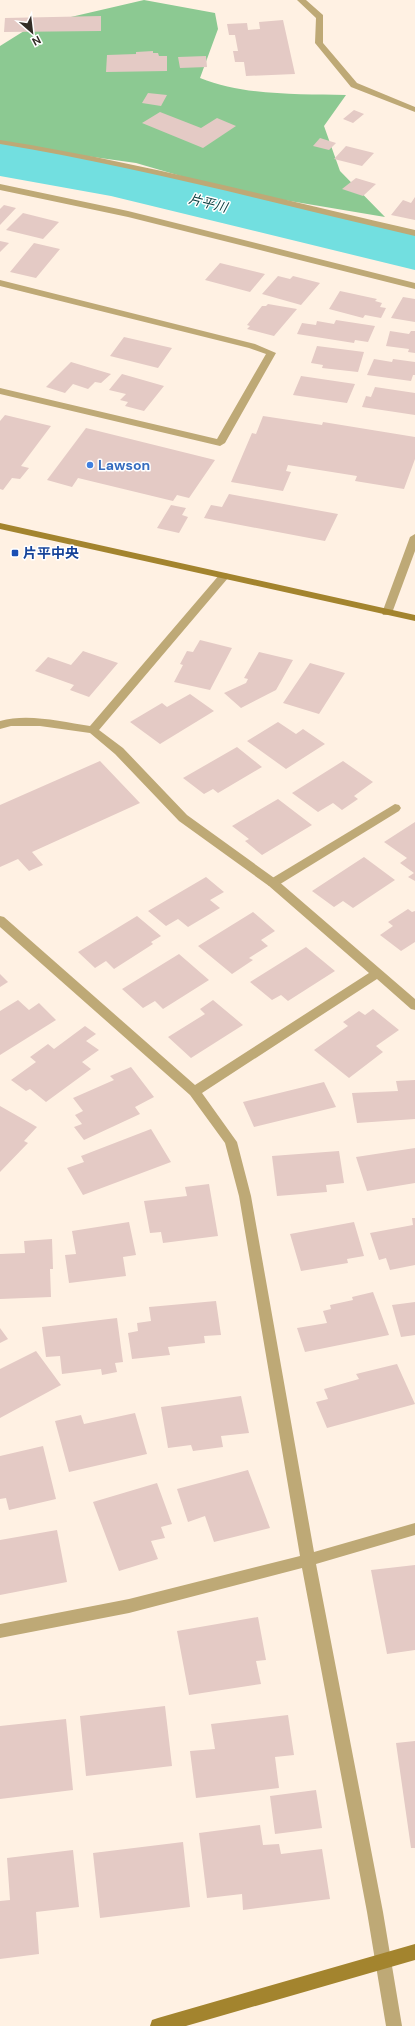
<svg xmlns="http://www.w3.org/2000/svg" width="415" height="2026" font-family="'DM Sans','Noto Sans JP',sans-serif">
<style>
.forest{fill:#8cc992}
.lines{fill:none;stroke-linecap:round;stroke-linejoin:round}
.river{fill:#72dfe0;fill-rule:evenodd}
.building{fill:#e4cac5}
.lane{fill:#bea976;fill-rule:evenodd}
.street{fill:#bea976;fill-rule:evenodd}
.secondary{fill:#a3842e;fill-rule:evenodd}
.shop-dot{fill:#3f7fe0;stroke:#fff;stroke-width:1.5}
.transit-dot{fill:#1a4fb4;stroke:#fff;stroke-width:1.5}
.labels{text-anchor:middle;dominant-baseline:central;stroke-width:3;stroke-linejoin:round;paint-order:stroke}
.far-water-label{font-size:13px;font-style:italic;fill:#0d4041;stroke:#fff}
.shop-label{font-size:14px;font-weight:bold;fill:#366cbe;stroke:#fff;text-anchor:start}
.transit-label{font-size:14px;font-weight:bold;fill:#164399;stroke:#fff;text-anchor:start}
</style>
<rect width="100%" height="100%" fill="#fff1e3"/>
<path class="forest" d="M 144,0 L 215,13 L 218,29 L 200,78 C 245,96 298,94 346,95 L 324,126 L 340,171 L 385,217 L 236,192 L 136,163 L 0,144 L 0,46 L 32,26 Z"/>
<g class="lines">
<path class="river" d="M 0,142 L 111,162 L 415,234 L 415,270 L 111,196 L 0,176 Z"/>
</g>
<path class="building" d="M 101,16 L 101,31 L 4,32 L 5,18 Z
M 283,20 L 295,74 L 246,76 L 244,62 L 235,62 L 233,51 L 238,51 L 235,35 L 229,35 L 227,24 L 247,23 L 248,30 L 260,29 L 259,22 Z
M 153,51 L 153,53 L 158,53 L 159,56 L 167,56 L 167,71 L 106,72 L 107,55 L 136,54 L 136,52 Z
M 206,56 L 207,67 L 180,68 L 178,57 Z
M 148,93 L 167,95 L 161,106 L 142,103 Z
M 354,110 L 364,114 L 353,123 L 343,119 Z
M 160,112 L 201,128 L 217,118 L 236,126 L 203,148 L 142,123 Z
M 320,138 L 336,143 L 329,150 L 313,146 Z
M 346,146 L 374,153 L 362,166 L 334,159 Z
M 356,178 L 376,184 L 363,196 L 342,189 Z
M 415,197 L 415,220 L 391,215 L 403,200 L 411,203 Z
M 4,205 L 16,208 L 0,225 L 0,209 Z
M 23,213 L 59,222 L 43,239 L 6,230 Z
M 0,241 L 9,243 L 0,252 Z
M 34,243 L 60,249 L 36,278 L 10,272 Z
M 220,263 L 265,274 L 250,292 L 205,280 Z
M 278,276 L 290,279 L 293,276 L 320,283 L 301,305 L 262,294 Z
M 340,291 L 377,299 L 375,301 L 382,303 L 380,307 L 386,308 L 381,318 L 365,315 L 363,318 L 329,309 Z
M 403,297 L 415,299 L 415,322 L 391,318 Z
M 268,304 L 297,309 L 274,336 L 247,329 L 250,326 L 247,325 L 262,306 L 266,306 Z
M 336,320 L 375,326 L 368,342 L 355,340 L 354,343 L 297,334 L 302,323 L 316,325 L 317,321 L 334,324 Z
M 390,331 L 409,334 L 411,331 L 415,331 L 415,353 L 408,352 L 409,349 L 386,346 Z
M 124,337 L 172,348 L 158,368 L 110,356 Z
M 317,346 L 364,352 L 358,372 L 322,368 L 323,365 L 311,363 Z
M 374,359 L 392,362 L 393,359 L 415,362 L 415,375 L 413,375 L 411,381 L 367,375 Z
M 71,362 L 111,374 L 101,383 L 95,382 L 88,389 L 73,384 L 65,393 L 46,387 Z
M 122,374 L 164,386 L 144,411 L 125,406 L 128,402 L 120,400 L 126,394 L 109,390 Z
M 301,376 L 355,384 L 347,403 L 293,395 Z
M 375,387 L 415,393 L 415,415 L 362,407 L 366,396 L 371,397 Z
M 5,415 L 51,426 L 21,466 L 29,468 L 20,479 L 12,478 L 3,490 L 0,489 L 0,421 Z
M 263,416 L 322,425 L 323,422 L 415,437 L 415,459 L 404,489 L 355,481 L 357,476 L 288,465 L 286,471 L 291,472 L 283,491 L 231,482 L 252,433 L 256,434 Z
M 86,428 L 215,460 L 189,498 L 177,495 L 173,501 L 78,478 L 72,487 L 47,480 Z
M 229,494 L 338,514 L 325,541 L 204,518 L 211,505 L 222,507 Z
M 171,505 L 186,508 L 182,515 L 188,517 L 179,533 L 157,528 Z
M 200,640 L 232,648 L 210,690 L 174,682 L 183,665 L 180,664 L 187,651 L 193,652 Z
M 83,651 L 118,663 L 89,697 L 70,690 L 74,685 L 35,671 L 48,657 L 71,665 Z
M 259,652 L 293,660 L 276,690 L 241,708 L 224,693 L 246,683 L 248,679 L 244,678 Z
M 310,663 L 345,673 L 319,714 L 283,703 Z
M 190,694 L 214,711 L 160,744 L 130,722 L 162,703 L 167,707 Z
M 278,722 L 296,734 L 303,729 L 325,744 L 286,769 L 247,741 Z
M 237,747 L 262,767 L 218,793 L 213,789 L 204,794 L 183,778 Z
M 100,761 L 140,803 L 32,852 L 43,865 L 29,871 L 18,859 L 0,867 L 0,805 Z
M 343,761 L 373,782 L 354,796 L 358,799 L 342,810 L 333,803 L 318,812 L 292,793 Z
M 278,799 L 312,825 L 262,855 L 245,841 L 249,839 L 232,826 Z
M 415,822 L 415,881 L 408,877 L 414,873 L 400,863 L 407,858 L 384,842 Z
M 364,857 L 395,880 L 353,908 L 343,901 L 334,907 L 312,891 Z
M 206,877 L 224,892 L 210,900 L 220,908 L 188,927 L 178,919 L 166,926 L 148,911 Z
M 408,909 L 412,912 L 415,911 L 415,942 L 401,951 L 380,935 L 393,926 L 388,922 Z
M 253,912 L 275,931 L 261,940 L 268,946 L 249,958 L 253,960 L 232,974 L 198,946 Z
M 137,916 L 161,936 L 151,942 L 153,944 L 114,969 L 106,961 L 95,968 L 78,952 Z
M 306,947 L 335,971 L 288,1001 L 281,995 L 272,1000 L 250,982 Z
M 179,954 L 209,980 L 163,1009 L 155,1001 L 143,1008 L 122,989 Z
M 0,974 L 8,982 L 0,987 Z
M 18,1000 L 29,1010 L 39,1003 L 56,1020 L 0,1055 L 0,1011 Z
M 213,1000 L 243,1025 L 191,1058 L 168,1037 L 205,1014 L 200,1009 Z
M 373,1009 L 399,1030 L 376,1046 L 383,1052 L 349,1078 L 314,1050 L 348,1026 L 343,1022 L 359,1011 L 365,1015 Z
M 85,1026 L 96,1034 L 86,1041 L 99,1050 L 82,1062 L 91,1069 L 46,1102 L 30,1089 L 26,1091 L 11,1080 L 36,1062 L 30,1057 L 48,1044 L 54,1049 Z
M 131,1067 L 154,1097 L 135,1107 L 140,1114 L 84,1140 L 74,1127 L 82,1124 L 75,1115 L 83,1111 L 73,1098 L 114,1080 L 110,1076 Z
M 415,1080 L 415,1119 L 357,1123 L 352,1093 L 398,1091 L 396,1081 Z
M 324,1082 L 336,1107 L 254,1127 L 243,1102 Z
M 0,1106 L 37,1127 L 24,1141 L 28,1143 L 0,1172 Z
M 151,1129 L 171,1162 L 83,1195 L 67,1168 L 84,1162 L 81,1156 Z
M 415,1148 L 415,1183 L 367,1191 L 356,1157 Z
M 339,1151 L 344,1183 L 326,1185 L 327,1192 L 277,1196 L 272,1156 Z
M 209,1184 L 218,1236 L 163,1243 L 161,1232 L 150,1233 L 144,1201 L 187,1196 L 185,1187 Z
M 412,1218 L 415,1218 L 415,1265 L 390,1270 L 386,1258 L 379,1260 L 370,1233 L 413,1225 Z
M 129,1222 L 136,1255 L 123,1257 L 126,1276 L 69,1283 L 65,1255 L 76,1254 L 72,1231 Z
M 354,1222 L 364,1256 L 347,1259 L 348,1263 L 301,1271 L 290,1234 Z
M 52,1239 L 53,1269 L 50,1269 L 51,1297 L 0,1299 L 0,1254 L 25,1253 L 24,1241 Z
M 373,1292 L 389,1335 L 305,1352 L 297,1328 L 327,1323 L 323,1311 L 331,1309 L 330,1305 L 353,1300 L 352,1297 Z
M 216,1301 L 221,1335 L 204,1336 L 205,1343 L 168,1347 L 170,1355 L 132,1359 L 128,1333 L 138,1331 L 137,1323 L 151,1321 L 149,1307 Z
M 415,1302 L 415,1335 L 401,1337 L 392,1305 Z
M 117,1318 L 123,1362 L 115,1363 L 117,1372 L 102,1375 L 101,1369 L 62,1374 L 60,1356 L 46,1357 L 42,1327 Z
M 0,1328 L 8,1339 L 0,1343 Z
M 36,1351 L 61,1385 L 0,1418 L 0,1369 Z
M 397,1364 L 415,1404 L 327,1428 L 316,1402 L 328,1399 L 324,1389 L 359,1379 L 356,1374 Z
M 241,1396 L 249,1433 L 221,1436 L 223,1447 L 193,1451 L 191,1445 L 168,1448 L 161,1407 Z
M 135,1413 L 147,1454 L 69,1472 L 55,1421 L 81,1415 L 84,1424 Z
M 43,1446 L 56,1499 L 9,1510 L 6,1498 L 0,1499 L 0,1456 Z
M 248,1470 L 270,1528 L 214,1542 L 205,1516 L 188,1522 L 177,1489 Z
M 157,1483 L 172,1524 L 161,1527 L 165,1538 L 151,1541 L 158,1559 L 119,1571 L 93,1502 Z
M 57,1530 L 67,1582 L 0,1595 L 0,1540 Z
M 415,1565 L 415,1650 L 387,1654 L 371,1570 Z
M 258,1617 L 266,1660 L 256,1661 L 261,1684 L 189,1695 L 177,1631 Z
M 165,1706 L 172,1766 L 86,1776 L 80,1716 Z
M 288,1715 L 294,1755 L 275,1757 L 279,1788 L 196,1798 L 190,1751 L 215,1749 L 211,1724 Z
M 66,1719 L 73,1790 L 0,1799 L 0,1726 Z
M 415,1741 L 415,1848 L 411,1848 L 396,1743 Z
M 316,1790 L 322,1828 L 275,1834 L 270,1796 Z
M 260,1825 L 263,1845 L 279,1844 L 281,1854 L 322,1849 L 330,1899 L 243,1910 L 242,1894 L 207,1898 L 199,1833 Z
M 183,1842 L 190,1907 L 100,1918 L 93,1853 Z
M 73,1850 L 79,1907 L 36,1912 L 39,1954 L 0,1959 L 0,1901 L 10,1900 L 7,1858 Z"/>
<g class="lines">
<path class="lane" d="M 395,804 L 399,805 L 401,808 L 399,811 L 277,886 L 269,886 L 267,883 L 269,880 Z"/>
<path class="street" d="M 297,0 L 306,0 L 323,15 L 323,43 L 357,83 L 415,107 L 415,112 L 351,87 L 315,43 L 316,18 Z
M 0,140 C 140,162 277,199 415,230 L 415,236 C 277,204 140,167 0,144 Z
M 0,184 L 128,211 L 415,283 L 415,289 L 128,217 L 0,190 Z
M 0,280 L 255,344 L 276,353 L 225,443 L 220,446 L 0,394 L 0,388 L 217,439 L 266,354 L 249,348 L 0,286 Z
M 415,534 L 415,551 L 392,613 L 391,615 L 383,615 L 382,613 L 410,537 Z
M 224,573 L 228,574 L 229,576 L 228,578 L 99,730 L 123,748 L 187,815 L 277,880 L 415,999 L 415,1010 L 411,1009 L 377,979 L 202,1093 L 237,1142 L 251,1196 L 314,1552 L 415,1523 L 415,1535 L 316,1564 L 383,1912 L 402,2026 L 386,2026 L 367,1912 L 302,1568 L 129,1613 L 0,1638 L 0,1624 L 129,1599 L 300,1556 L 239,1196 L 225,1143 L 190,1095 L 0,927 L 0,916 L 4,917 L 195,1085 L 369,973 L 269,886 L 179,821 L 115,754 L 90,733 L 40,726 L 11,726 L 0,729 L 0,721 C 29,713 61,722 90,726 L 220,574 Z"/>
<path class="secondary" d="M 0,523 L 415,615 L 415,621 L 0,529 Z
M 415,1944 L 415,1960 L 186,2026 L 150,2026 L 152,2020 L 158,2018 Z"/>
</g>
<circle class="shop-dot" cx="90" cy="465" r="4"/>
<rect class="transit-dot" x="11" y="549" width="8" height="8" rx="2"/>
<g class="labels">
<g class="far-water-label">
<text transform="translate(208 203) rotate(14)">片平川</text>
</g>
<g class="shop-label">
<text x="98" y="465">Lawson</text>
</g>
<g class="transit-label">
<text x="23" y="553">片平中央</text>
</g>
</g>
<g transform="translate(32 32) rotate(152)" stroke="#ffffff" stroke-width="3" paint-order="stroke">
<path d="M0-3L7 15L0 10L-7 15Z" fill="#322c25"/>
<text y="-6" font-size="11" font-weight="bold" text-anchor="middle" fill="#322c25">N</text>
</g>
</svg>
